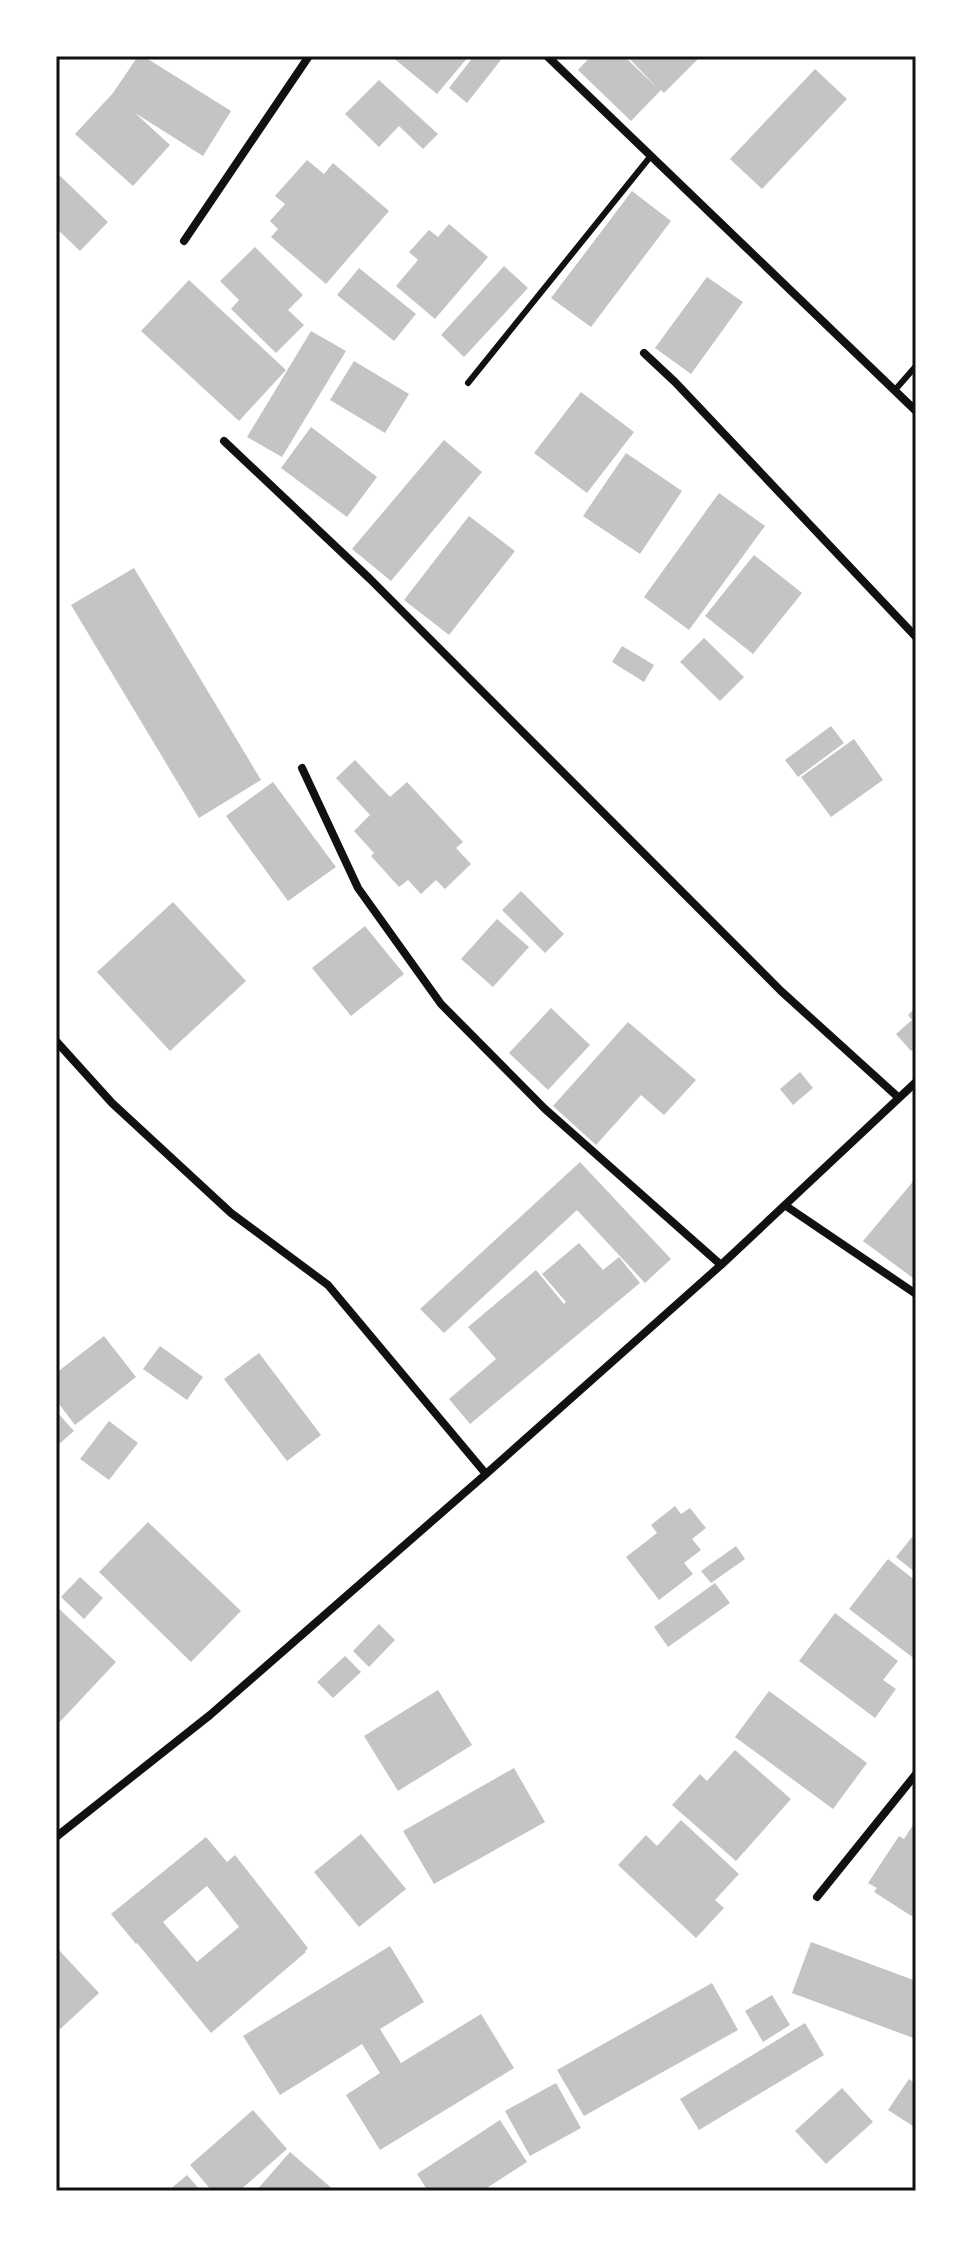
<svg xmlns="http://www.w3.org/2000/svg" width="972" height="2247" font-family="'Open Sans',sans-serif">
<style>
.building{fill:#c4c4c4;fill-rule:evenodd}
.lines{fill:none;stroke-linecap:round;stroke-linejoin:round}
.service{stroke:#111;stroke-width:6}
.minor{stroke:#111;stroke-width:8}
.neatline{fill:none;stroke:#111;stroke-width:3}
</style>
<rect width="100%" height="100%" fill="#fff"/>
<path class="building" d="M 138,56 L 143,56 L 231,111 L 203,156 L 135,113 L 170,145 L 133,186 L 75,134 L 113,93 Z
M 391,56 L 469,56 L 437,94 Z
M 474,56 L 504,56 L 467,103 L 449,88 Z
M 591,56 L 624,56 L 657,88 L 627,56 L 701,56 L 664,93 L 661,90 L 631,121 L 578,70 Z
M 815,69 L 847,99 L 762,189 L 730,159 Z
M 379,80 L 438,134 L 423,149 L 399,126 L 379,147 L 345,114 Z
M 307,160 L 324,174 L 333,163 L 389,211 L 326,284 L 271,237 L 278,229 L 270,221 L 285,204 L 275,196 Z
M 56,172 L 108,222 L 80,251 L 56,228 Z
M 632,191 L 671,221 L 591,327 L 551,298 Z
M 449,224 L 488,257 L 435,319 L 396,286 L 418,260 L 409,252 L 429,230 L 438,237 Z
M 255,247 L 303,295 L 288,310 L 304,325 L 276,353 L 231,309 L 239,300 L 220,281 Z
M 504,266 L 528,288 L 464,357 L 441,335 Z
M 359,268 L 416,314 L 394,341 L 337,295 Z
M 707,277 L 743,302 L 691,374 L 655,348 Z
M 189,280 L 286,370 L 239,421 L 141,331 Z
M 311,331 L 346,351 L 282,457 L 247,437 Z
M 354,361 L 409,394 L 385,433 L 330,400 Z
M 581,392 L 634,432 L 587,493 L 534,453 Z
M 311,427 L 377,477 L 347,517 L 281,468 Z
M 444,440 L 482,472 L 391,581 L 352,549 Z
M 626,453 L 682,491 L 640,554 L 583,516 Z
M 719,493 L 765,526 L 689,630 L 644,597 Z
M 469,516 L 515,551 L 449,635 L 404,600 Z
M 754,555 L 802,593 L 753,654 L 705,616 Z
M 134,568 L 261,780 L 199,818 L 71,605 Z
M 704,638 L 744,677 L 720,701 L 680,662 Z
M 622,646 L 654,665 L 644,682 L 612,662 Z
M 831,726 L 844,743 L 798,777 L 785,760 Z
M 854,739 L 883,780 L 831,817 L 801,777 Z
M 355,760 L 390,797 L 407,782 L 463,842 L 456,848 L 471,864 L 445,889 L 436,880 L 421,894 L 408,880 L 399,887 L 371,856 L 374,853 L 354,831 L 370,815 L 336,778 Z
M 273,782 L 336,867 L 288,901 L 226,816 Z
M 521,891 L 564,934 L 545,953 L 502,910 Z
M 173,902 L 246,981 L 170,1051 L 97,972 Z
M 497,919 L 529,947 L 493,987 L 461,959 Z
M 365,926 L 404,974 L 351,1016 L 312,968 Z
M 916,1007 L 916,1047 L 911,1051 L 896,1034 L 912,1020 L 908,1015 Z
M 551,1008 L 590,1045 L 548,1090 L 509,1053 Z
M 628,1022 L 696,1080 L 664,1115 L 641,1095 L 596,1145 L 553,1106 Z
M 800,1072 L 813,1088 L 793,1105 L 780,1089 Z
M 580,1162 L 671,1259 L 645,1283 L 577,1210 L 444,1333 L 420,1309 Z
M 916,1178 L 916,1275 L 913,1278 L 863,1241 Z
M 579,1243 L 603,1270 L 619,1257 L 640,1283 L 470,1424 L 449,1399 L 496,1359 L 468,1327 L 536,1270 L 564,1304 L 566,1302 L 542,1274 Z
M 104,1336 L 136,1377 L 75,1425 L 56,1400 L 56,1373 Z
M 160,1346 L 203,1377 L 187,1400 L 143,1369 Z
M 259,1353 L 321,1435 L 287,1461 L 224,1379 Z
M 56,1411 L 74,1431 L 58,1445 L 56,1443 Z
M 109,1421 L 138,1443 L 109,1480 L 80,1459 Z
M 675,1506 L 681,1514 L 690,1508 L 706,1528 L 692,1539 L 701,1550 L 684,1563 L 693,1574 L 659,1600 L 626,1557 L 657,1533 L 651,1525 Z
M 148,1522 L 241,1611 L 191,1662 L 99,1572 Z
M 912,1537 L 914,1539 L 916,1537 L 916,1573 L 896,1557 Z
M 736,1546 L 745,1559 L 711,1583 L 701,1571 Z
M 888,1559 L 916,1581 L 916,1660 L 849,1609 Z
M 80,1577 L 103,1598 L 84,1619 L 61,1597 Z
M 715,1583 L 730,1603 L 668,1647 L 654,1627 Z
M 56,1606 L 116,1662 L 56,1726 Z
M 835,1613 L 898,1661 L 883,1680 L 896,1689 L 875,1718 L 799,1661 Z
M 379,1624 L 395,1640 L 369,1667 L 353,1651 Z
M 345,1656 L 361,1672 L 333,1698 L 317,1682 Z
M 438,1690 L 472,1745 L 398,1791 L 364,1736 Z
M 769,1691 L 867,1763 L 833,1809 L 735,1737 Z
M 735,1750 L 791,1799 L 736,1861 L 672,1805 L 700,1774 L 707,1781 Z
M 514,1768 L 545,1822 L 434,1884 L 403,1831 Z
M 681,1820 L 739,1874 L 715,1900 L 724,1908 L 696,1938 L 618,1865 L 646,1835 L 657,1846 Z
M 916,1820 L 916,1913 L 913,1917 L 874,1892 L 877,1888 L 868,1883 L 899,1836 L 904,1839 Z
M 361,1834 L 406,1889 L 359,1927 L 314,1872 Z
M 206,1837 L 227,1862 L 235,1855 L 308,1948 L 305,1951 L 306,1952 L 211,2033 L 137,1943 L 136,1944 L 111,1914 ZM 207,1886 L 239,1927 L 197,1962 L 163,1922 Z
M 811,1942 L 916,1981 L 916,2039 L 792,1993 Z
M 390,1946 L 424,2002 L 380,2029 L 401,2063 L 481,2014 L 514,2068 L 380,2150 L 346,2095 L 380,2073 L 362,2044 L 280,2095 L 243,2036 Z
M 56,1947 L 99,1993 L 56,2033 Z
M 712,1983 L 738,2030 L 584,2116 L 557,2070 Z
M 772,1995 L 790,2025 L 763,2042 L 745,2011 Z
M 805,2023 L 824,2055 L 699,2130 L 680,2099 Z
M 909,2079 L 916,2084 L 916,2128 L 888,2110 Z
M 556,2083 L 581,2128 L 530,2156 L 505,2111 Z
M 842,2088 L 873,2122 L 826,2164 L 795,2131 Z
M 253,2110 L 287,2149 L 239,2191 L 212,2191 L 190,2165 Z
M 500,2120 L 527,2162 L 482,2191 L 428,2191 L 417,2174 Z
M 290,2152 L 335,2191 L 256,2191 Z
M 187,2175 L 201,2191 L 168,2191 Z"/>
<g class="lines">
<path class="service" d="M 468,383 L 650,157
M 895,390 L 916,366"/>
<path class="minor" d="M 547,56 L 916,411
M 184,241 L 309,56
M 644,353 L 675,382 L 916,637
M 224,441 L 370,579 L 781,991 L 899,1098
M 302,768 L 358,888 L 441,1004 L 545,1109 L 721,1265
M 56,1041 L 112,1103 L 231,1213 L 328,1285 L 486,1474
M 786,1206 L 916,1294
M 56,1837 L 210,1715 L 486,1474 L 721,1265 L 916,1082
M 817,1897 L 916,1774"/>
</g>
<rect width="972" height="2247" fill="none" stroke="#ffffff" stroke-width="116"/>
<rect x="58" y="58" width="856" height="2131" class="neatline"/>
</svg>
